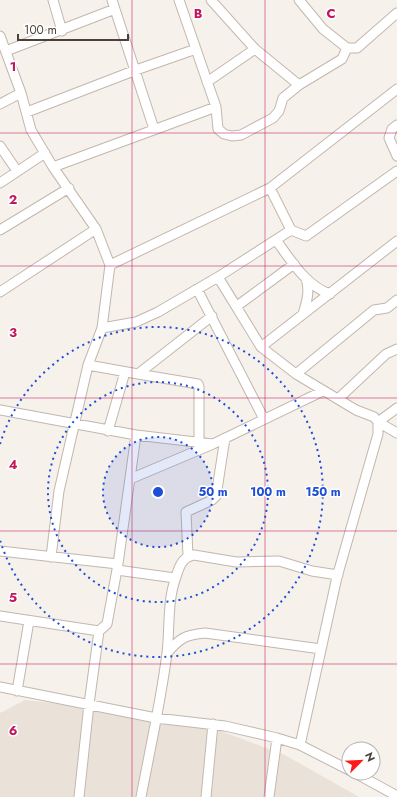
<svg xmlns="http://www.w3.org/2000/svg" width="397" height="797" font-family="Jost,sans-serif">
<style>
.residential{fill:#eae2d9}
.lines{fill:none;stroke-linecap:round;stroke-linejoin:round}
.street-casing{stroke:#c2b7ad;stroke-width:11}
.street{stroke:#fff;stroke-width:9}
.grid{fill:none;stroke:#c2185b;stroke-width:1;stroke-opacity:0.55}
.ring{fill:none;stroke:#1d4ed8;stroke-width:2;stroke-dasharray:2 4}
.grid-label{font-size:13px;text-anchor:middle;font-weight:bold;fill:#c2185b;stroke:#fff;stroke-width:3;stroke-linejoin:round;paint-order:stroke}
.centre{fill:#1d4ed8;stroke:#fff;stroke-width:2}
.ring-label{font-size:12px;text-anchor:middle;font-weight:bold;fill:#1d4ed8;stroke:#fff;stroke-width:3;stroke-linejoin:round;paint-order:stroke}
</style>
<rect width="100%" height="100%" fill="#f6f1eb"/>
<path class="residential" d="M 25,700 L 124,711 L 194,721 L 285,755 L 359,797 L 0,797 L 0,713 Z"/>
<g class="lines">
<g class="street-casing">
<path id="street" d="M 53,0 L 62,31
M 112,0 L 154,129
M 179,0 L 216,107 L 218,129 L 224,134 L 232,136 L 241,135 L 273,118 L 279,111 L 283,98 L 299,85 L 342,59 L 347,48
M 211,0 L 255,49 L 299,85
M 299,0 L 323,29 L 347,48 L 357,48 L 397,13
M 0,36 L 21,93 L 31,130 L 53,167 L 96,229 L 110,265 L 102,328 L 88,365 L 59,491 L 51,557
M 6,51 L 115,9
M 207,82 L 255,49
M 0,104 L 21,93
M 27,112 L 136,70 L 196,49
M 397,125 L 392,129 L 389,138 L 397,156
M 0,146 L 17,171
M 53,167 L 216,107
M 0,183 L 45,153
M 270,188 L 291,230 L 306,236 L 397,171
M 0,230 L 69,188
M 276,240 C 290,259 306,286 330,294
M 110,265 L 270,188 L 397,89
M 218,277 L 261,347 L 296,374 L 356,410 L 374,417 L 378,422 L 397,433
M 197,289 L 264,419
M 0,292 L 96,229
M 237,306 L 294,264
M 303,314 C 307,301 310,291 306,278
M 102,328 L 136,322 L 158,312 L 218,277 L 291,230
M 261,347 L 397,241
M 88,365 L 138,374 L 212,316
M 138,374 L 198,384 L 199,387 L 199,442
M 296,374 L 374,310 L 387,308 L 397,300
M 338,399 L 386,354 L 397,349
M 0,410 L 136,435 L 213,444
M 378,422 L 397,408
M 108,431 L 125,372
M 130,479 L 213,444 L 323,391
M 0,551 L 118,564
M 188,556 L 186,512 L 212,500 L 216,496 L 225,438
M 117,570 L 175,578
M 0,616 L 99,631 L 107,624 L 118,564 L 136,435
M 167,653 C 180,638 185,635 205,633 L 321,649
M 0,687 L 156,718 L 225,726 L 277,738 L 300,745 L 349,770
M 17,691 L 29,621
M 300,745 L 337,577 L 378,434 L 378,422
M 355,773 L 397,796
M 79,797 L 89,704 L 99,631
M 141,797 C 150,749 161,701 167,653 C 170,628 167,601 176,577 C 179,567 182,557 194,555 L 236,562 L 279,561 L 312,571 L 338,575
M 206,797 L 213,724
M 269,797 L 277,738"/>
</g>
<use href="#street" class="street"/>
</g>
<path class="grid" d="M 132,0 L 132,797M 265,0 L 265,797M 0,133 L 397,133M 0,266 L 397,266M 0,398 L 397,398M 0,531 L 397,531M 0,664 L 397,664"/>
<circle cx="158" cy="492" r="55" fill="#1d4ed8" fill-opacity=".12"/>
<g class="ring">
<circle cx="158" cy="492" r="55"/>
<circle cx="158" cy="492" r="110"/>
<path d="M0 444A165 165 0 1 1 0 540"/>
</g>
<g class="grid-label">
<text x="198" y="18">B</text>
<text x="331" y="18">C</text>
<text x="13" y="71">1</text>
<text x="13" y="204">2</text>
<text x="13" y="337">3</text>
<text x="13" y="469">4</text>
<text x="13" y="602">5</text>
<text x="13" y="735">6</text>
</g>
<circle cx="158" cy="492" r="6" class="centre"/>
<g class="ring-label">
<text x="213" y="496">50 m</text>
<text x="268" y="496">100 m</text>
<text x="323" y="496">150 m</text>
</g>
<g transform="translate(361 761) rotate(66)"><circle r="19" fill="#ffffff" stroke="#b7b3af"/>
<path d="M0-3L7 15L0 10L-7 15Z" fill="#ff1a19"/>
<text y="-6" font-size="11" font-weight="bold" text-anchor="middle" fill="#4b4138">N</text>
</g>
<path d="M18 34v6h110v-6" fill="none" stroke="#4b4138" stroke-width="2"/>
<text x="24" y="34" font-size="12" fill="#4b4138" stroke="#ffffff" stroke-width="3" paint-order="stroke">100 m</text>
</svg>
